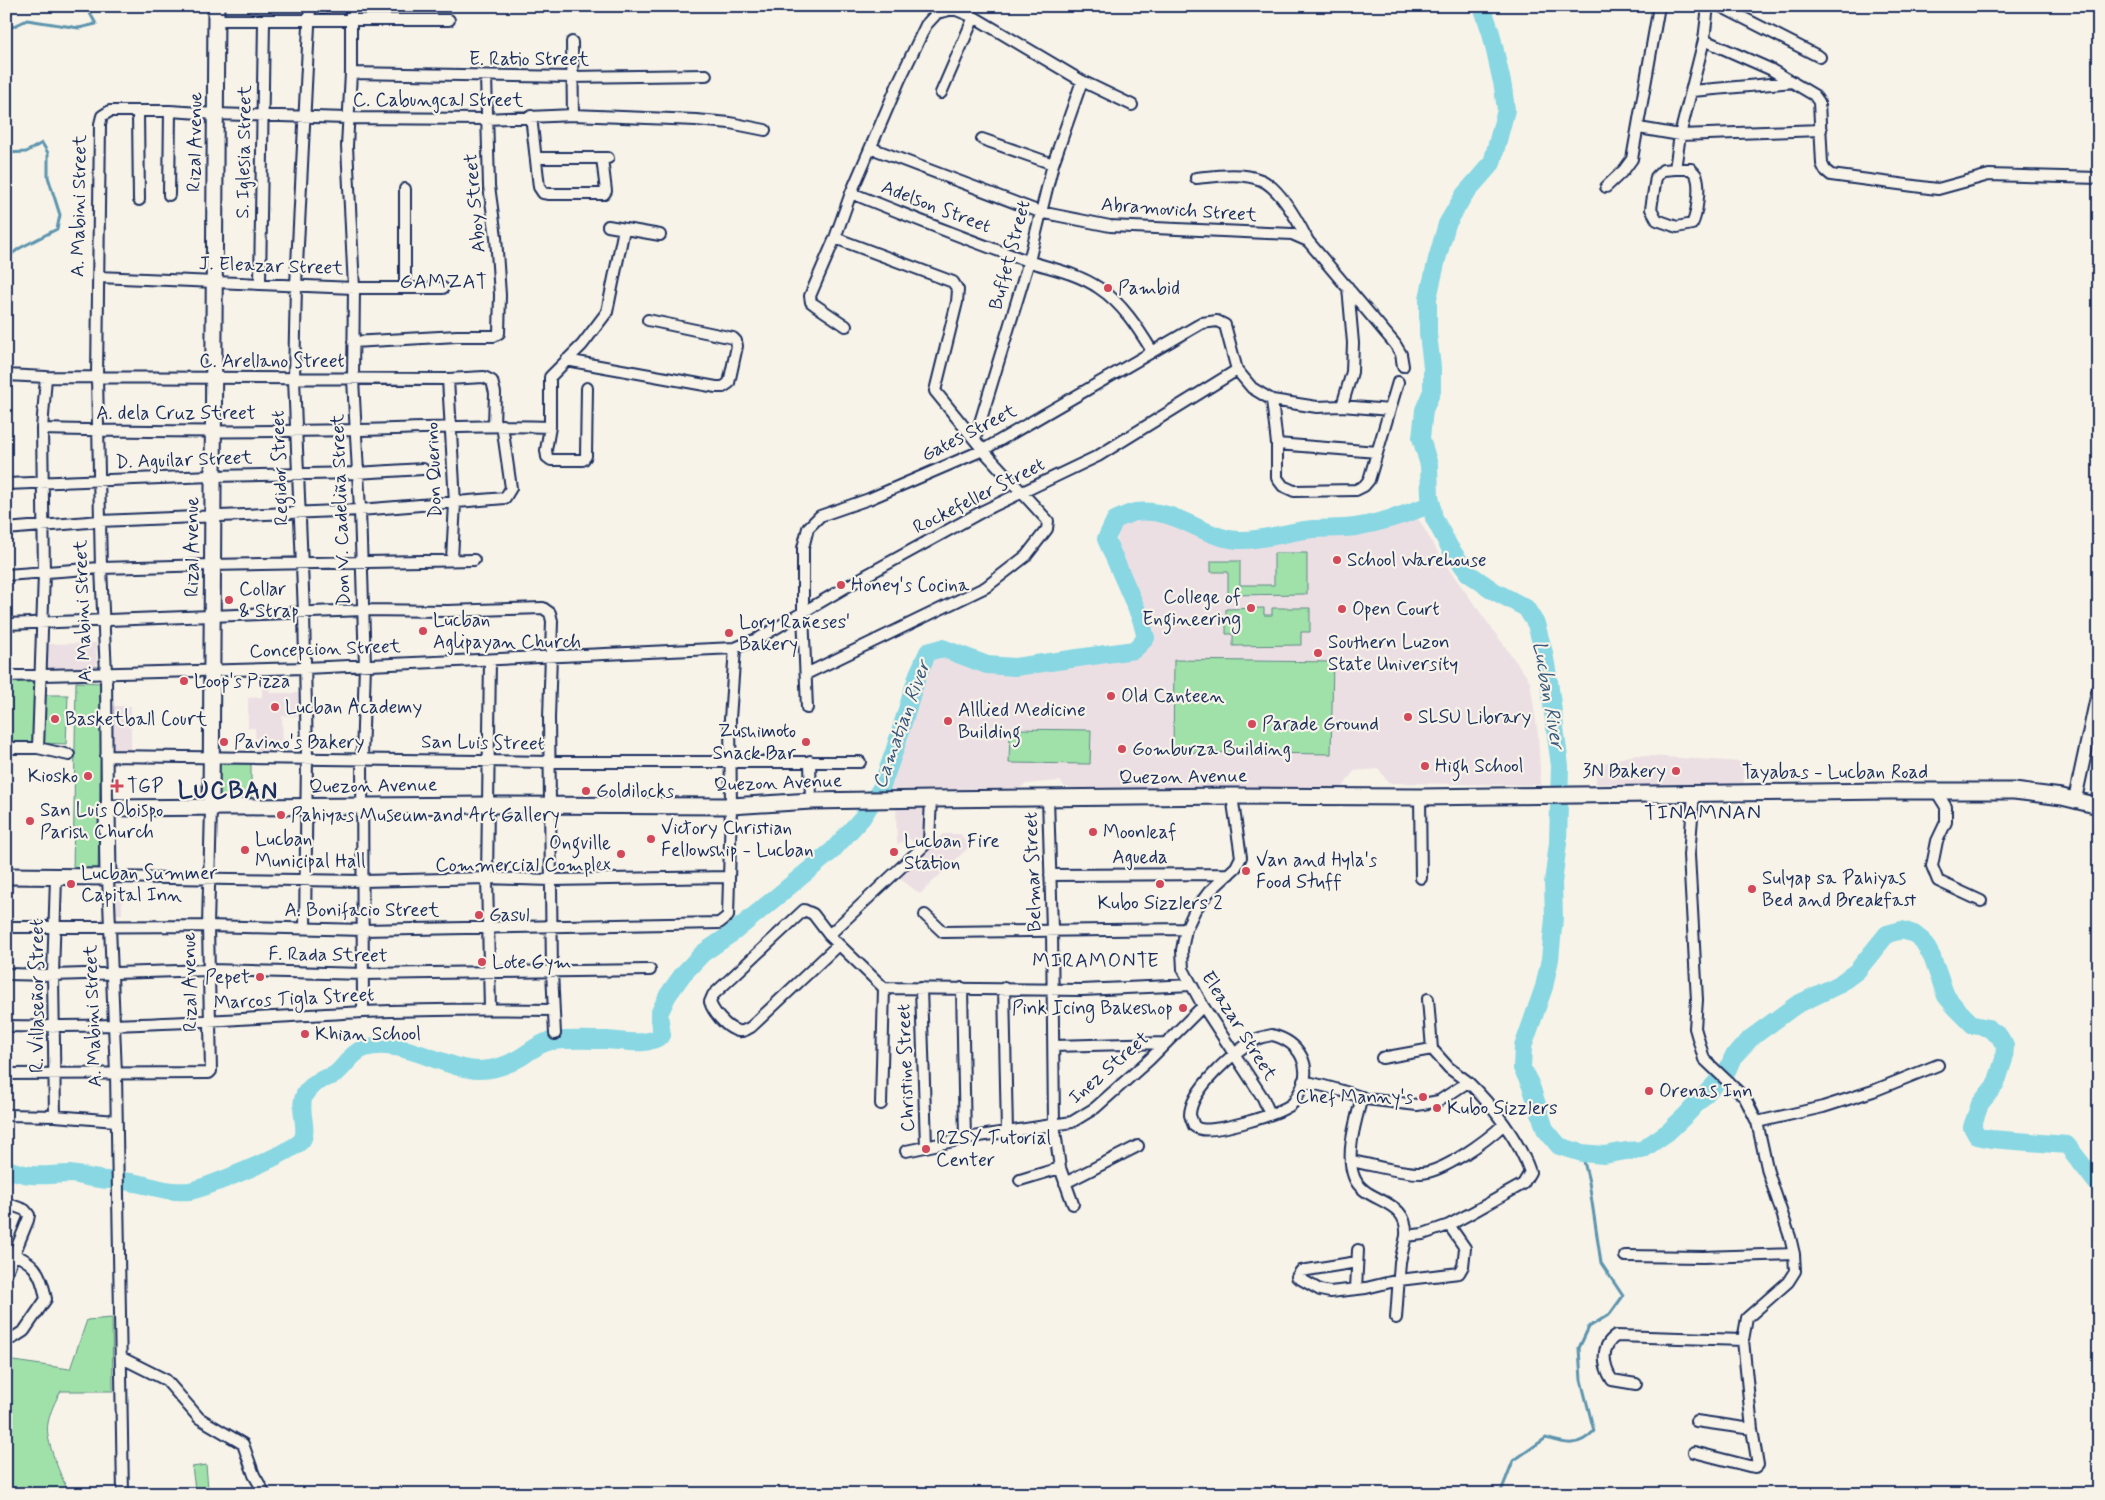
<svg xmlns="http://www.w3.org/2000/svg" width="2105" height="1500" font-family="Mynerve,sans-serif">
<style>
.built{fill:#ecdfe3}
.green{fill:#a0e1aa;stroke:#5e8884}
.lines{fill:none;stroke-linecap:round;stroke-linejoin:round}
.stream{stroke:#5c94ae;stroke-width:3}
.river{stroke:#88d7e3;stroke-width:18}
.minor-casing{stroke:#1b2f5e;stroke-width:14}
.tertiary-casing{stroke:#1b2f5e;stroke-width:16}
.secondary-casing{stroke:#1b2f5e;stroke-width:19}
.minor{stroke:#f7f3e8;stroke-width:10}
.tertiary{stroke:#f7f3e8;stroke-width:12}
.secondary{stroke:#f7f3e8;stroke-width:15}
.poi-dot{fill:#d1495b;stroke:#f7f3e8;stroke-width:2}
.labels{text-anchor:middle;dominant-baseline:central;stroke-width:4.5;stroke-linejoin:round;paint-order:stroke}
.street-label{font-size:19px;fill:#1b2f5e;stroke:#f7f3e8}
.poi-label{font-size:19px;fill:#1b2f5e;stroke:#f7f3e8;text-anchor:start}
.neighbourhood-label{font-size:20px;letter-spacing:1px;fill:#1b2f5e;stroke:#f7f3e8}
.water-label{font-size:20px;font-style:italic;fill:#36597f;stroke:#f7f3e8}
.quarter-label{font-size:21px;letter-spacing:1px;fill:#1b2f5e;stroke:#f7f3e8}
.district-label{font-size:24px;font-weight:bold;letter-spacing:1px;fill:#1b2f5e;stroke:#f7f3e8}
</style>
<rect width="100%" height="100%" fill="#f7f3e8"/>
<filter id="ink" filterUnits="userSpaceOnUse"><feTurbulence type="fractalNoise" baseFrequency=".02" numOctaves="2"/><feDisplacementMap in="SourceGraphic" scale="10" xChannelSelector="R" yChannelSelector="G"/><feConvolveMatrix kernelMatrix="1 2 1 2 8 2 1 2 1" color-interpolation-filters="sRGB"/></filter>
<g filter="url(#ink)">
<path class="built" d="M 1135,515 L 1161,516 L 1179,522 L 1222,541 L 1249,544 L 1280,542 L 1365,530 L 1418,518 L 1443,561 L 1530,681 L 1538,735 L 1541,785 L 1388,783 L 1379,769 L 1354,771 L 1343,787 L 1078,789 L 1065,787 L 1060,781 L 1026,784 L 1019,788 L 884,790 L 931,655 L 941,651 L 986,666 L 1015,667 L 1068,663 L 1136,652 L 1147,640 L 1143,619 L 1117,545 L 1118,523 L 1125,518 Z
M 96,643 L 97,670 L 45,671 L 45,644 Z
M 262,678 L 269,678 L 270,693 L 301,693 L 301,716 L 282,716 L 283,751 L 256,751 L 255,728 L 248,728 L 248,698 L 262,697 Z
M 110,706 L 131,706 L 131,753 L 110,753 Z
M 1634,755 L 1743,762 L 1744,787 L 1596,784 L 1595,765 Z
M 896,807 L 925,808 L 926,840 L 914,845 L 910,839 L 897,844 Z
M 943,834 L 961,834 L 969,847 L 920,894 L 899,878 Z
M 111,886 L 122,886 L 122,914 L 111,914 Z"/>
<path class="green" d="M 1274,553 L 1307,553 L 1307,594 L 1228,595 L 1228,572 L 1211,572 L 1211,561 L 1240,561 L 1240,585 L 1274,585 Z
M 1264,608 L 1264,615 L 1272,615 L 1272,608 L 1310,608 L 1310,632 L 1301,632 L 1301,645 L 1233,646 L 1233,634 L 1226,634 L 1226,609 Z
M 1174,660 L 1333,662 L 1331,754 L 1173,752 Z
M 6,679 L 37,679 L 34,746 L 6,746 Z
M 76,682 L 102,683 L 98,873 L 73,873 Z
M 43,695 L 68,695 L 66,744 L 42,743 Z
M 1010,729 L 1091,730 L 1090,764 L 1009,763 Z
M 251,763 L 251,798 L 215,798 L 214,764 Z
M 112,1318 L 113,1391 L 61,1391 C 55,1401 50,1412 48,1423 C 44,1440 62,1477 69,1494 L 6,1494 L 6,1360 L 70,1369 L 87,1320 Z
M 206,1465 L 208,1488 L 195,1489 L 192,1467 Z"/>
<g class="lines">
<path class="stream" d="M 6,30 L 27,20 L 79,28 L 96,24 L 86,6
M 6,153 L 26,152 L 42,143 L 48,153 L 48,177 L 60,215 L 57,229 L 20,248 L 6,258
M 1500,1494 L 1513,1461 L 1546,1438 C 1566,1444 1578,1448 1594,1431 L 1581,1380 L 1579,1348 L 1589,1327 L 1610,1314 L 1623,1296 L 1601,1263 L 1589,1182 L 1582,1153"/>
<path class="river" d="M 1482,6 L 1491,33 L 1503,87 L 1506,110 L 1492,163 L 1464,195 L 1447,224 L 1437,259 L 1428,298 L 1428,334 L 1432,367 L 1432,391 L 1424,410 L 1421,438 L 1429,465 L 1430,496 L 1434,518 L 1450,548 L 1468,573 L 1494,591 L 1526,608 L 1536,624 L 1544,653 L 1549,681 L 1560,766 L 1558,843 L 1553,883 L 1554,918 L 1550,959 L 1544,987 L 1523,1047 L 1522,1068 L 1531,1086 L 1545,1129 L 1559,1146 L 1582,1153 L 1604,1155 L 1626,1151 L 1642,1150 L 1668,1132 L 1687,1114 L 1727,1071 L 1733,1057 L 1751,1038 L 1796,1005 L 1838,985 L 1857,971 L 1887,934 L 1902,930 L 1914,934 L 1923,941 L 1932,957 L 1946,996 L 1956,1008 L 1973,1025 L 1988,1028 L 1999,1036 L 2005,1046 L 2004,1059 L 1996,1084 L 1980,1104 L 1972,1127 L 1977,1136 L 1991,1139 L 2067,1145 L 2099,1186
M 6,1169 C 14,1171 23,1175 32,1175 C 44,1176 57,1174 70,1174 C 80,1175 90,1178 99,1179 C 109,1181 120,1180 130,1182 C 151,1185 166,1193 189,1191 C 204,1189 294,1152 302,1140 C 309,1129 298,1110 304,1096 C 307,1089 316,1082 323,1079 C 327,1077 331,1077 334,1075 C 346,1067 350,1053 365,1048 C 401,1037 443,1069 479,1070 C 494,1070 508,1065 521,1057 C 531,1051 539,1043 551,1041 C 569,1039 589,1040 607,1040 C 626,1041 646,1047 662,1035 L 659,1014 L 668,995 L 683,974 L 703,953 L 734,932 L 832,851 L 862,818 L 881,788 L 894,752 L 918,674 L 928,652 L 942,648 L 987,665 L 1015,667 L 1134,650 L 1146,638 L 1141,619 L 1106,539 L 1115,520 C 1122,517 1129,513 1136,512 C 1177,507 1206,541 1242,540 C 1266,540 1289,531 1313,529 C 1327,528 1341,529 1355,527 C 1381,523 1407,514 1432,504"/>
<g class="minor-casing">
<path id="minor" d="M 351,6 L 351,73 L 347,146 L 354,288 L 353,379 L 360,510 L 365,665 L 362,758 L 363,1012
M 1720,6 L 1820,57
M 216,20 L 449,20
M 1704,40 L 1770,69 L 1814,95 L 1819,102 L 1822,164 L 1825,170 L 1831,175 L 1929,188 L 1938,189 L 1989,175 L 2099,178
M 572,42 L 573,115
M 351,73 L 571,77 L 706,75
M 1692,91 L 1793,82
M 941,93 L 974,17
M 138,113 L 139,200
M 531,116 L 539,187 L 543,193 L 549,194 L 604,194 L 606,191 L 602,158
M 1639,128 L 1680,135 L 1821,130
M 982,139 L 1053,164
M 871,148 L 1040,212 L 1110,226 L 1292,234 L 1308,241 L 1395,344 L 1401,354 L 1403,366
M 537,158 L 608,158
M 1675,169 L 1691,169 C 1691,170 1696,174 1696,175 C 1701,185 1697,215 1692,224 L 1677,227 L 1657,220 L 1651,209 L 1656,177 L 1663,170 Z
M 1675,169 L 1680,135 L 1704,40 L 1708,6
M 1196,178 C 1216,176 1242,172 1261,180 C 1280,188 1299,223 1308,241
M 1606,187 L 1624,170 L 1632,159 L 1659,6
M 405,189 L 405,287
M 851,193 C 910,216 968,241 1028,261 C 1052,269 1077,273 1099,288 C 1122,303 1138,328 1152,351
M 169,195 L 170,111
M 608,226 L 660,235
M 98,277 L 354,288 L 443,288
M 260,283 L 264,21
M 846,326 L 815,305 L 811,302 L 810,296 L 835,238 L 851,193 L 900,79 L 926,25 L 937,13 L 954,9 L 974,17 L 1082,81 L 1132,105
M 353,342 L 457,336 L 494,336 L 499,333 L 500,295 L 496,237 L 489,186 L 486,76
M 566,360 L 716,387 L 723,387 L 729,383 L 737,346 L 736,341 L 733,338 L 648,320
M 6,375 L 46,377 L 448,379 L 484,377 L 492,381 L 495,393 L 494,425
M 448,379 L 455,503 L 452,559
M 587,388 L 586,456 L 583,460 L 551,460 L 547,457 L 546,450 L 550,427 L 550,377 L 582,345 L 607,312 L 624,229
M 1272,400 L 1277,444 L 1277,478 L 1283,486 L 1294,491 L 1356,490 L 1364,486 L 1369,480 L 1398,382
M 1342,406 L 1352,372 L 1353,343 L 1348,287
M 42,429 C 148,432 254,432 360,430 C 423,429 487,424 550,427
M 975,439 L 1029,261 L 1053,164 L 1082,81
M 1277,444 L 1377,452
M 6,484 L 212,476 L 356,473 L 423,469
M 6,529 L 100,521 L 360,510 L 505,498 L 511,488 L 502,425
M 6,575 L 101,568 L 212,565 L 474,560
M 6,624 L 363,610 L 448,611 L 543,608 L 550,613 L 552,621 L 549,718 L 552,971 L 555,1034
M 490,660 L 487,878 L 490,1009
M 806,674 L 986,587 L 1026,556 L 1047,529 L 1048,521 L 983,450 L 935,391 L 957,302 L 958,290 L 953,282 L 835,238
M 6,676 L 305,668 L 735,648 L 759,638 L 865,576 L 983,511 L 1098,456 L 1237,370
M 807,708 L 803,613 L 803,548 L 808,528 L 820,516 L 869,499 L 983,450 L 1202,323 L 1217,321 L 1225,325 L 1237,370 L 1252,388 L 1272,400 L 1317,407 L 1342,406 L 1390,410
M 6,748 L 38,748 L 69,755
M 38,748 L 44,573 L 42,429 L 46,377
M 106,756 L 550,762 L 860,762
M 810,761 L 811,801
M 1936,791 L 1946,807 L 1946,822 L 1937,841 L 1932,866 L 1938,881 L 1981,901
M 1232,796 L 1241,857 L 1236,867 L 1209,892 L 1195,910 L 1186,929 L 1182,950 L 1183,969 L 1203,1006 L 1263,1098 L 1270,1114
M 1420,797 L 1421,878
M 1048,798 L 1052,929 L 1054,1124 L 1060,1168 L 1073,1204
M 107,808 L 106,673 L 101,568 L 97,377 L 100,124 L 102,116 L 110,111 L 170,111 L 215,114 L 347,118 L 486,119 L 573,115 L 696,120 L 730,123 L 765,130
M 1050,875 L 1229,874
M 925,915 L 943,932 L 1186,929
M 6,927 L 208,926 L 363,930 L 719,923 L 728,916 L 731,806 L 730,719 L 735,648
M 305,928 L 307,757 L 304,613 L 294,379 L 296,285 L 310,6
M 829,935 L 929,841 L 931,799
M 838,945 L 751,1027 C 746,1030 741,1033 735,1030 C 725,1026 713,1012 710,1002 L 713,995 L 804,910 L 813,914 L 829,935 L 884,988 L 1082,990 L 1192,985
M 6,974 L 53,975 L 209,970 L 364,974 L 650,970
M 921,988 L 926,1146
M 962,988 L 965,1139
M 1004,988 L 1007,1132
M 1428,999 L 1432,1049 L 1449,1068 L 1468,1082
M 6,1026 C 125,1028 244,1018 363,1012 C 427,1009 490,1009 553,1010
M 1272,1035 C 1300,1042 1314,1067 1299,1093 C 1297,1096 1295,1101 1293,1103 C 1282,1114 1215,1133 1201,1129 C 1198,1129 1196,1127 1194,1126 C 1193,1123 1191,1119 1190,1115 C 1190,1090 1236,1049 1257,1039 C 1262,1037 1267,1036 1272,1035 Z
M 1054,1046 L 1165,1043
M 1382,1058 L 1432,1049
M 6,1074 L 209,1073 L 211,1071 L 208,926 L 211,808
M 1303,1081 C 1325,1086 1346,1091 1366,1099 L 1417,1105 L 1439,1101 L 1468,1082 C 1492,1105 1519,1140 1530,1172 L 1523,1184 L 1475,1211 L 1449,1225 L 1423,1234 L 1406,1236 C 1409,1197 1364,1204 1354,1177 C 1345,1154 1356,1120 1362,1097
M 881,1104 L 884,988
M 6,1115 L 55,1116 L 116,1121
M 55,1116 L 53,975 L 56,877
M 1757,1122 L 1823,1107 L 1873,1091 L 1938,1065
M 906,1151 L 973,1137 L 1072,1122 L 1095,1108 L 1149,1060 L 1203,1006
M 1351,1161 C 1374,1165 1398,1173 1421,1173 C 1444,1172 1487,1140 1504,1124
M 1020,1180 L 1060,1168
M 1065,1183 L 1138,1146
M 6,1203 L 25,1210 L 29,1215 L 28,1220 L 6,1274
M 6,1251 C 33,1261 41,1270 46,1299 L 24,1331 L 13,1338 L 6,1336
M 1625,1256 L 1703,1257 L 1794,1254 L 1790,1237 L 1768,1172 L 1757,1122 L 1745,1098 L 1704,1059 L 1695,1028 L 1697,1000 L 1689,855 L 1694,793
M 1357,1262 L 1301,1271 L 1297,1277 L 1320,1290 L 1330,1292 L 1366,1288 L 1399,1280 L 1459,1273 L 1463,1266 L 1465,1248 L 1449,1225
M 1356,1289 L 1358,1250
M 1396,1318 L 1400,1262 L 1406,1236
M 122,1358 L 166,1380 L 199,1418 L 243,1444 L 254,1475 L 265,1494
M 1636,1384 L 1612,1380 C 1603,1366 1600,1346 1616,1336 L 1743,1340
M 1696,1421 L 1752,1429
M 1694,1452 L 1749,1466 L 1756,1467 L 1758,1465 L 1752,1429 L 1743,1340 L 1747,1318 L 1788,1282 L 1795,1271 L 1794,1254
M 123,1494 L 116,1074 L 108,877 L 363,881 L 487,878 L 551,880 L 728,877"/>
</g>
<g class="tertiary-casing">
<path id="tertiary" d="M 2075,799 L 2099,688"/>
</g>
<g class="secondary-casing">
<path id="secondary" d="M 211,808 L 216,6
M 6,876 L 108,877 L 107,808 L 488,805 L 731,806 L 811,801 L 931,799 L 1232,796 L 1420,797 L 1890,791 L 2014,791 L 2062,797 L 2099,806"/>
</g>
<use href="#minor" class="minor"/>
<use href="#tertiary" class="tertiary"/>
<use href="#secondary" class="secondary"/>
</g>
</g>
<g class="poi-dot">
<circle cx="1108" cy="288" r="5"/>
<circle cx="1337" cy="560" r="5"/>
<circle cx="841" cy="585" r="5"/>
<circle cx="229" cy="600" r="5"/>
<circle cx="1251" cy="608" r="5"/>
<circle cx="1342" cy="609" r="5"/>
<circle cx="423" cy="631" r="5"/>
<circle cx="729" cy="633" r="5"/>
<circle cx="1318" cy="653" r="5"/>
<circle cx="184" cy="681" r="5"/>
<circle cx="1111" cy="696" r="5"/>
<circle cx="275" cy="707" r="5"/>
<circle cx="1408" cy="717" r="5"/>
<circle cx="55" cy="719" r="5"/>
<circle cx="948" cy="721" r="5"/>
<circle cx="1252" cy="724" r="5"/>
<circle cx="224" cy="742" r="5"/>
<circle cx="806" cy="742" r="5"/>
<circle cx="1122" cy="749" r="5"/>
<circle cx="1425" cy="766" r="5"/>
<circle cx="1676" cy="771" r="5"/>
<circle cx="88" cy="776" r="5"/>
<path d="M114.5 778.5h5v5h5v5h-5v5h-5v-5h-5v-5h5z"/>
<circle cx="586" cy="791" r="5"/>
<circle cx="281" cy="815" r="5"/>
<circle cx="30" cy="821" r="5"/>
<circle cx="1093" cy="832" r="5"/>
<circle cx="651" cy="839" r="5"/>
<circle cx="245" cy="850" r="5"/>
<circle cx="894" cy="852" r="5"/>
<circle cx="621" cy="854" r="5"/>
<circle cx="1246" cy="871" r="5"/>
<circle cx="71" cy="884" r="5"/>
<circle cx="1160" cy="884" r="5"/>
<circle cx="1752" cy="889" r="5"/>
<circle cx="479" cy="915" r="5"/>
<circle cx="482" cy="962" r="5"/>
<circle cx="260" cy="977" r="5"/>
<circle cx="1183" cy="1008" r="5"/>
<circle cx="305" cy="1034" r="5"/>
<circle cx="1649" cy="1091" r="5"/>
<circle cx="1423" cy="1097" r="5"/>
<circle cx="1437" cy="1108" r="5"/>
<circle cx="926" cy="1149" r="5"/>
</g>
<g class="labels">
<g class="street-label">
<text x="529" y="59">E. Ratio Street</text>
<text x="438" y="100">C. Cabungcal Street</text>
<text transform="translate(195 142) rotate(-89)">Rizal Avenue</text>
<text transform="translate(244 152) rotate(-89)">S. Iglesia Street</text>
<text transform="translate(475 203) rotate(-95)">Aboy Street</text>
<text transform="translate(79 206) rotate(-89)">A. Mabini Street</text>
<text transform="translate(936 207) rotate(21)">Adelson Street</text>
<text transform="translate(1179 210) rotate(4)">Abramovich Street</text>
<text transform="translate(1010 255) rotate(-75)">Buffet Street</text>
<text transform="translate(271 266) rotate(2)">J. Eleazar Street</text>
<text x="272" y="361">C. Arellano Street</text>
<text x="176" y="413">A. dela Cruz Street</text>
<text transform="translate(969 433) rotate(-27)">Gates Street</text>
<text transform="translate(184 460) rotate(-2)">D. Aguilar Street</text>
<text transform="translate(280 468) rotate(-92)">Regidor Street</text>
<text transform="translate(434 470) rotate(-92)">Don Querino</text>
<text transform="translate(979 496) rotate(-27)">Rockefeller Street</text>
<text transform="translate(341 510) rotate(-92)">Don V. Cadeliña Street</text>
<text transform="translate(192 547) rotate(-90)">Rizal Avenue</text>
<text transform="translate(83 611) rotate(-92)">A. Mabini Street</text>
<text transform="translate(325 649) rotate(-2)">Concepcion Street</text>
<text transform="translate(483 743) rotate(1)">San Luis Street</text>
<text x="1835" y="772">Tayabas - Lucban Road</text>
<text transform="translate(1183 777) rotate(-1)">Quezon Avenue</text>
<text transform="translate(778 783) rotate(-2)">Quezon Avenue</text>
<text transform="translate(373 786) rotate(-1)">Quezon Avenue</text>
<text x="1140" y="857">Agueda</text>
<text transform="translate(1033 872) rotate(-92)">Belmar Street</text>
<text x="362" y="910">A. Bonifacio Street</text>
<text transform="translate(328 955) rotate(1)">F. Rada Street</text>
<text transform="translate(190 982) rotate(-91)">Rizal Avenue</text>
<text transform="translate(37 996) rotate(-90)">R. Villaseñor Street</text>
<text transform="translate(294 999) rotate(-3)">Marcos Tigla Street</text>
<text transform="translate(93 1016) rotate(-92)">A. Mabini Street</text>
<text transform="translate(1239 1026) rotate(58)">Eleazar Street</text>
<text transform="translate(906 1068) rotate(-92)">Christine Street</text>
<text transform="translate(1109 1068) rotate(-41)">Inez Street</text>
</g>
<g class="poi-label">
<text x="1118" y="288">Pambid</text>
<text x="1347" y="560">School Warehouse</text>
<text x="851" y="585">Honey's Cocina</text>
<text x="239" y="589">Collar<tspan x="239" dy="22">&amp; Strap</tspan></text>
<text x="1241" y="597" text-anchor="end">College of<tspan x="1241" dy="22">Engineering</tspan></text>
<text x="1352" y="609">Open Court</text>
<text x="433" y="620">Lucban<tspan x="433" dy="22">Aglipayan Church</tspan></text>
<text x="739" y="622">Lory Rañeses'<tspan x="739" dy="22">Bakery</tspan></text>
<text x="1328" y="642">Southern Luzon<tspan x="1328" dy="22">State University</tspan></text>
<text x="194" y="681">Loop's Pizza</text>
<text x="1121" y="696">Old Canteen</text>
<text x="285" y="707">Lucban Academy</text>
<text x="958" y="710">Alllied Medicine<tspan x="958" dy="22">Building</tspan></text>
<text x="1418" y="717">SLSU Library</text>
<text x="65" y="719">Basketball Court</text>
<text x="1262" y="724">Parade Ground</text>
<text x="796" y="731" text-anchor="end">Zushimoto<tspan x="796" dy="22">Snack Bar</tspan></text>
<text x="234" y="742">Pavino's Bakery</text>
<text x="1132" y="749">Gomburza Building</text>
<text x="1435" y="766">High School</text>
<text x="1666" y="771" text-anchor="end">3N Bakery</text>
<text x="78" y="776" text-anchor="end">Kiosko</text>
<text x="127" y="786">TGP</text>
<text x="596" y="791">Goldilocks</text>
<text x="40" y="810">San Luis Obispo<tspan x="40" dy="22">Parish Church</tspan></text>
<text x="291" y="815">Pahiyas Museum and Art Gallery</text>
<text x="661" y="828">Victory Christian<tspan x="661" dy="22">Fellowship - Lucban</tspan></text>
<text x="1103" y="832">Moonleaf</text>
<text x="255" y="839">Lucban<tspan x="255" dy="22">Municipal Hall</tspan></text>
<text x="904" y="841">Lucban Fire<tspan x="904" dy="22">Station</tspan></text>
<text x="611" y="843" text-anchor="end">Ongville<tspan x="611" dy="22">Commercial Complex</tspan></text>
<text x="1256" y="860">Van and Hyla's<tspan x="1256" dy="22">Food Stuff</tspan></text>
<text x="81" y="873">Lucban Summer<tspan x="81" dy="22">Capital Inn</tspan></text>
<text x="1762" y="878">Sulyap sa Pahiyas<tspan x="1762" dy="22">Bed and Breakfast</tspan></text>
<text x="1160" y="903" text-anchor="middle">Kubo Sizzlers 2</text>
<text x="489" y="915">Gasul</text>
<text x="492" y="962">Lote Gym</text>
<text x="250" y="977" text-anchor="end">Pepet</text>
<text x="1173" y="1008" text-anchor="end">Pink Icing Bakeshop</text>
<text x="315" y="1034">Khian School</text>
<text x="1659" y="1091">Orenas Inn</text>
<text x="1413" y="1097" text-anchor="end">Chef Manny's</text>
<text x="1447" y="1108">Kubo Sizzlers</text>
<text x="936" y="1138">RZSY Tutorial<tspan x="936" dy="22">Center</tspan></text>
</g>
<g class="neighbourhood-label">
<text x="444" y="282">GAMZAT</text>
<text x="1096" y="961">MIRAMONTE</text>
</g>
<g class="water-label">
<text transform="translate(1548 695) rotate(80)">Lucban River</text>
<text transform="translate(902 725) rotate(-70)">Camatian River</text>
</g>
<g class="quarter-label">
<text x="1703" y="813">TINAMNAN</text>
</g>
<g class="district-label">
<text x="228" y="791">LUCBAN</text>
</g>
</g>
<rect width="2105" height="1500" fill="none" stroke="#f7f3e8" stroke-width="25"/>
<rect x="12" y="12" width="2080" height="1475" fill="none" stroke="#1b2f5e" stroke-width="2" filter="url(#ink)"/>
</svg>
